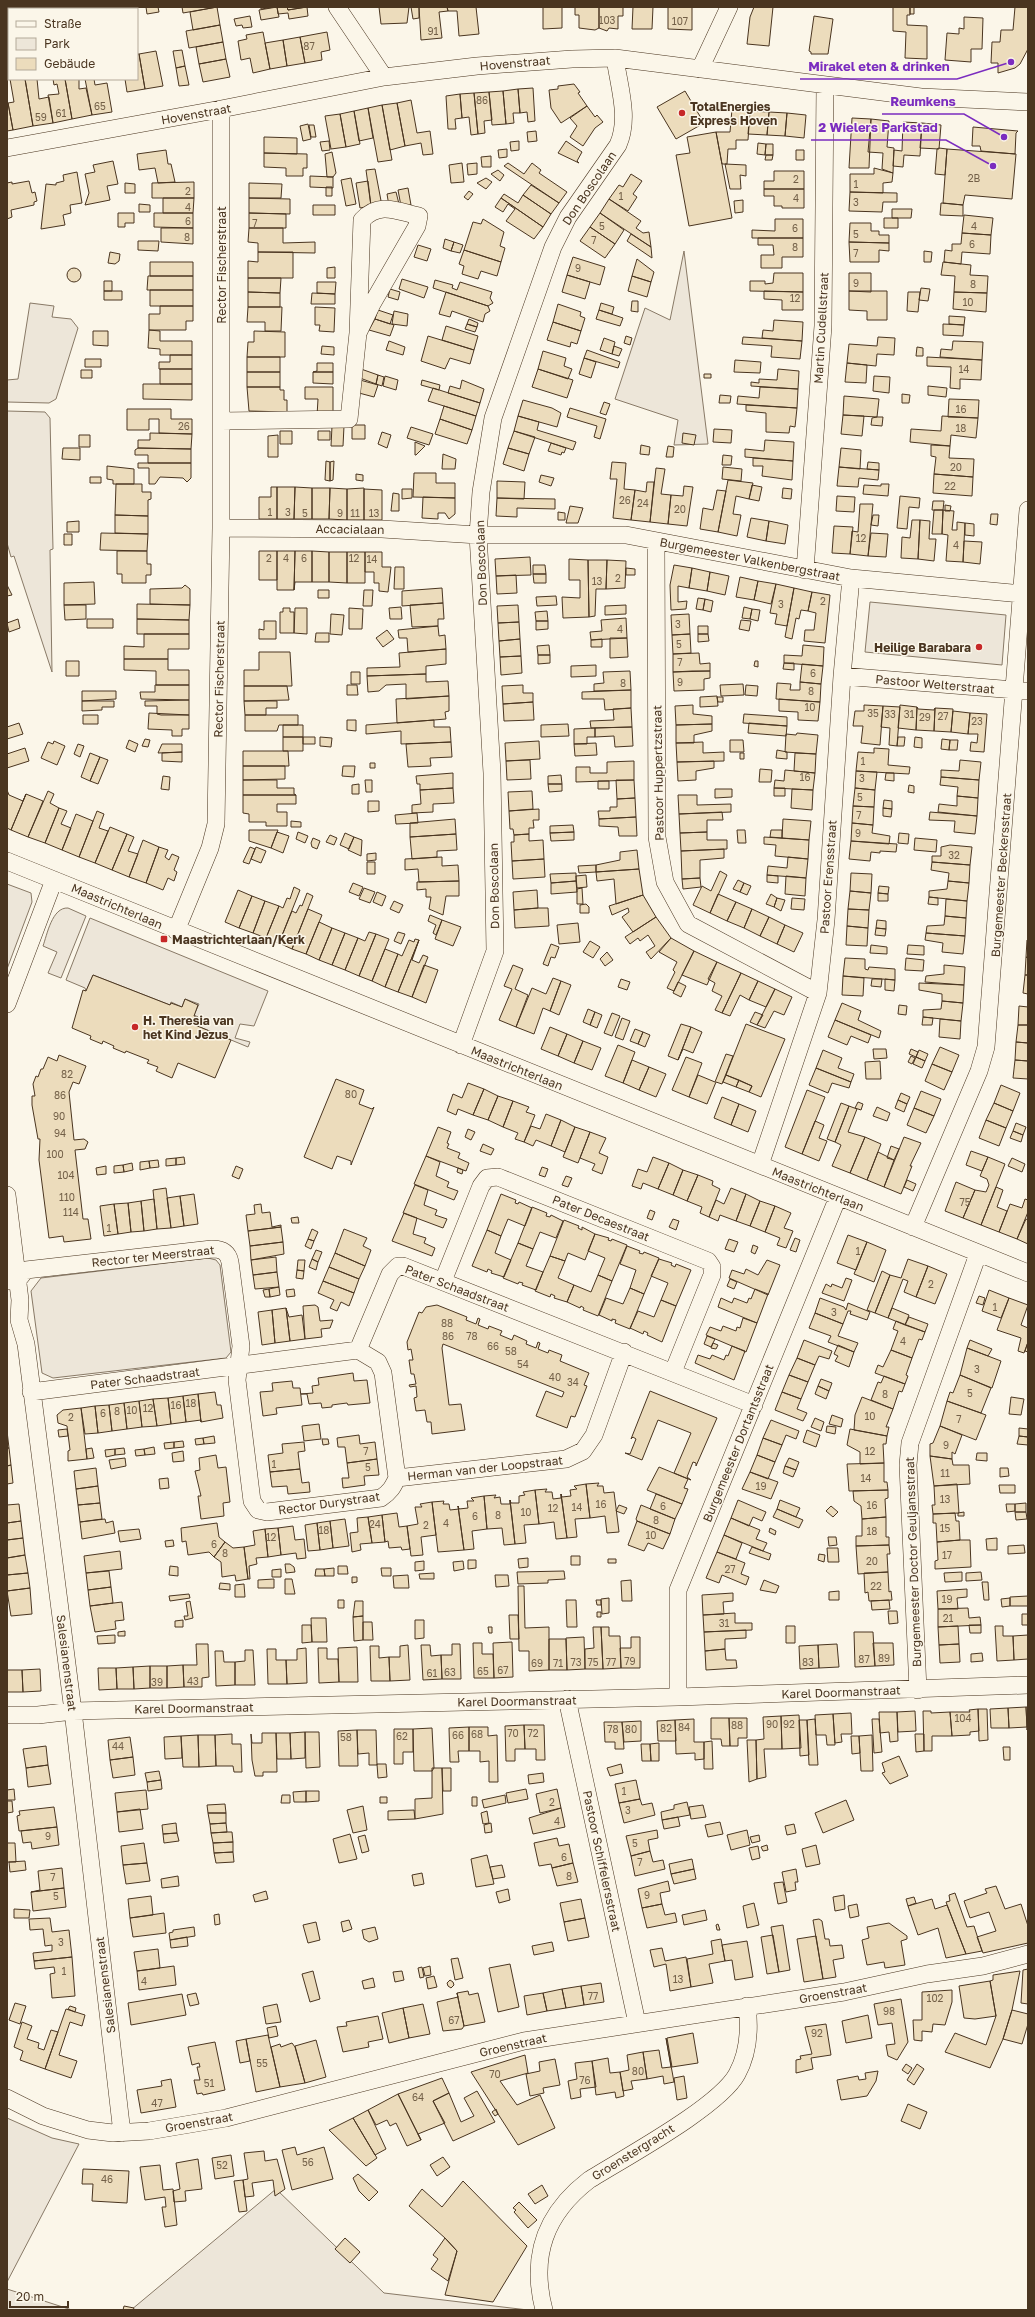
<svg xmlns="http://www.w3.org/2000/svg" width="1035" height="2317" font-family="'Golos Text',sans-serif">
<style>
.green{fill:#ede6d9;stroke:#887966}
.building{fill:#ecdcbc;stroke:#4a3520}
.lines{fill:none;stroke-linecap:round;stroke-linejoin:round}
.minor-casing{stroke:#4a3520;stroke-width:18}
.minor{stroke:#fbf6e9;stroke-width:17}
.poi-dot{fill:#c62828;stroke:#fbf6e9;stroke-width:1.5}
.labels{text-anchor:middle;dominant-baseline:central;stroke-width:3;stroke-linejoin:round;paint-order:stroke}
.number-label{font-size:10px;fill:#725f47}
.street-label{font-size:12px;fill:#4a3520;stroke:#fbf6e9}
.poi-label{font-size:12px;font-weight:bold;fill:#4a3520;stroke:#fbf6e9;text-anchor:start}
.leader{fill:none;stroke:#7b2cbf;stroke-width:1.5}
.callout-dot{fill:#7b2cbf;stroke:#fbf6e9;stroke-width:1.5}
.callout-label{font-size:13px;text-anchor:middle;font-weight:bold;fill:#7b2cbf;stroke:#fbf6e9;stroke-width:3;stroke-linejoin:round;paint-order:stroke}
</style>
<rect width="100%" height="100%" fill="#fbf6e9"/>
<path class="green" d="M 684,251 L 708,444 L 674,445 L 678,420 L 615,399 L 645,308 L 670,320 Z
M 30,303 L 54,306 L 52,317 L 71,319 L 78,328 L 56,399 L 49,403 L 7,402 L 7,380 L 18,379 Z
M 7,411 L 45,412 L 50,418 L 53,549 L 50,550 L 52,672 L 14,556 L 11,557 L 7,543 Z
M 870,602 L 1006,615 L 1002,665 L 865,652 Z
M 7,884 L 31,893 L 32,902 L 7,969 Z
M 68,908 L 86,916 L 61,978 L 48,973 L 57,952 L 43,946 C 47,935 52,907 68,908 Z
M 90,918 L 268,991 L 254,1026 L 240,1024 L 235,1038 L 250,1042 L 248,1047 L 195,1025 L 198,1017 L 194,1015 L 199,1004 L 185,999 L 182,1007 L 171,1002 L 170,1005 L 93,975 L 86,991 L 85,988 L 66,980 Z
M 208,1258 L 216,1260 L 220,1265 L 231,1352 L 226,1358 L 53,1378 L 42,1373 L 31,1291 L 41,1278 Z
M 7,2118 L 52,2138 L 79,2144 L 7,2282 Z
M 276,2189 L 384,2293 L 528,2310 L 131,2310 Z
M 7,2289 L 72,2310 L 7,2310 Z"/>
<path class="building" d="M 95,7 L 104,7 L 104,9 L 95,9 Z
M 146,7 L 158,7 L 159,12 L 147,14 Z
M 182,7 L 217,7 L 183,13 Z
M 217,7 L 220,25 L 193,30 L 190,12 Z
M 261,7 L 275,7 L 261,9 Z
M 277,7 L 279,17 L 261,20 L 259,10 Z
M 277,7 L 287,7 L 288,10 L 307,7 L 308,16 L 289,19 L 288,13 L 278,14 Z
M 287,7 L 306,7 L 288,10 Z
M 379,7 L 409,7 L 407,23 L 381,24 Z
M 411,7 L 419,7 L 419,18 L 413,19 Z
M 419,7 L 447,7 L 448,11 L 439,12 L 442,38 L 421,40 Z
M 447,7 L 476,7 L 479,34 L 459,36 L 457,11 L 448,11 Z
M 543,7 L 562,7 L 562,28 L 543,29 Z
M 575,7 L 599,7 L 599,28 L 595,30 L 579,28 L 579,15 L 575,15 Z
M 599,7 L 623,7 L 623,16 L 618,16 L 618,29 L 609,28 L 607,31 L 599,28 Z
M 633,7 L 653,7 L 652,29 L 632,29 Z
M 668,7 L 692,7 L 692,30 L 668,29 Z
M 754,7 L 773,7 L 769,46 L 747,44 L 750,17 Z
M 893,7 L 910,7 L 910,15 L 907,15 L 907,25 L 927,26 L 927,59 L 905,58 L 906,32 L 893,31 Z
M 910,7 L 914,7 L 914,14 L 910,14 Z
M 1015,7 L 1028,7 L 1028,49 L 1020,64 L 1015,68 L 998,73 L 998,63 L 991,63 L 992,42 L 1000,42 L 1001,30 L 1013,30 Z
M 250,16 L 252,27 L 243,28 L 242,25 L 236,26 L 234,19 Z
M 814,16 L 833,19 L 828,54 L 811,54 L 811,52 L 809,51 Z
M 964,17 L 983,18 L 982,49 L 971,49 L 971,62 L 945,60 L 947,33 L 959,34 L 959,28 L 964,29 Z
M 220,25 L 223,42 L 189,48 L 186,31 Z
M 263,32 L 270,69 L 253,73 L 250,58 L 241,60 L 238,41 L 247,39 L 246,35 Z
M 327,32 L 330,50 L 321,52 L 322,60 L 305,63 L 300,37 Z
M 300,37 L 305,63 L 287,66 L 283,40 Z
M 283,40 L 287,66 L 270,69 L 265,43 Z
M 223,42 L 226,59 L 199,64 L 196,47 Z
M 182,50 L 185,66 L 176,68 L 173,51 Z
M 156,51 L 163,86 L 145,89 L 139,54 Z
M 137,54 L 139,54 L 145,89 L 127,92 L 125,79 L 137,79 Z
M 226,59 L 230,77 L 203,82 L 199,64 Z
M 185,66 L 189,85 L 179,86 L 176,68 Z
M 10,79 L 25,79 L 33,126 L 13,130 L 8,103 L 14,102 Z
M 25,79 L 37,79 L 39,99 L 49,97 L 53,123 L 33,126 Z
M 53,79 L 65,79 L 72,119 L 53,123 L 48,95 L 59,94 L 57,84 L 54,85 Z
M 65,79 L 79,79 L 79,89 L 86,88 L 92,115 L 72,119 Z
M 85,79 L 94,79 L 95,85 L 107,83 L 112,112 L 92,115 Z
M 574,84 L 580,92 L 578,93 L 587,106 L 561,123 L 551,108 L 549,90 L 558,89 L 558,86 Z
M 533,88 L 535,121 L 528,122 L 527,112 L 520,113 L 518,89 Z
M 518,89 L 520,113 L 513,113 L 514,123 L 506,124 L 503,91 Z
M 503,91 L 506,124 L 492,125 L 489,92 Z
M 685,91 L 704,123 L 676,139 L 657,107 Z
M 489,92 L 492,120 L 484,121 L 485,133 L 478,134 L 474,93 Z
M 474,93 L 478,134 L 471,135 L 469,117 L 462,118 L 460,94 Z
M 460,94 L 462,118 L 455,119 L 456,129 L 448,129 L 446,96 Z
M 411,100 L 417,133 L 430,131 L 433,154 L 423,155 L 421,143 L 405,146 L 397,103 Z
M 8,103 L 13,130 L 7,131 L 7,103 Z
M 397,103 L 405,146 L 390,150 L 382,105 Z
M 382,105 L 392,160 L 378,162 L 368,108 Z
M 587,106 L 595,117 L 597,115 L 603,122 L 595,128 L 583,146 L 570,137 L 577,126 L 570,118 Z
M 368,108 L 373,138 L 359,141 L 354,111 Z
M 732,109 L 750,111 L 748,140 L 736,140 L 736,149 L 728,149 L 727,164 L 722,164 L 716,132 L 730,132 Z
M 354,111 L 360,144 L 346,147 L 340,114 Z
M 750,111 L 769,112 L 767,135 L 748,134 Z
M 769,112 L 787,113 L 785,136 L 767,135 Z
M 787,113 L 806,115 L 804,138 L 785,136 Z
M 340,114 L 346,147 L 331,149 L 325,116 Z
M 852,118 L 871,119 L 869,168 L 849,168 Z
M 871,119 L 889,121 L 887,147 L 894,148 L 893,173 L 882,169 L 883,153 L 868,152 Z
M 903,122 L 922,123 L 920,156 L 904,155 L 903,167 L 893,166 L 894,150 L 902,151 Z
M 922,123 L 941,125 L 939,149 L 920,148 Z
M 308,124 L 311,139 L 303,141 L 300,126 Z
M 309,125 L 314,125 L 316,137 L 311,137 Z
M 973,127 L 1018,131 L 1016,133 L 1015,154 L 981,151 L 980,146 L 972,146 Z
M 536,131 L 537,141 L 528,142 L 527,132 Z
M 716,132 L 732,218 L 689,226 L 676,155 L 690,153 L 687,137 Z
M 264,137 L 297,138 L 297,154 L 264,153 Z
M 329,141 L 330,150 L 322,151 L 320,142 Z
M 519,141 L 519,150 L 511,151 L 510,142 Z
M 566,141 L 582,152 L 577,161 L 579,163 L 558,153 Z
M 758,143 L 766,144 L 765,155 L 757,154 Z
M 766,144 L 773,144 L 773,155 L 765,155 Z
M 939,148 L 947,149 L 945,175 L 935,174 L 937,149 Z
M 507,149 L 507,157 L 499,158 L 498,150 Z
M 947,149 L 1016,154 L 1012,199 L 965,195 L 963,205 L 943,203 Z
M 166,150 L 168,164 L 171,164 L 175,182 L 158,183 L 155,168 L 139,170 L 137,154 Z
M 796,150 L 804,150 L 804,160 L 796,160 Z
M 332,152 L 336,173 L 333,177 L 327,177 L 325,154 Z
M 264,153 L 307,154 L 307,168 L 303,168 L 303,176 L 286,176 L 286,168 L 264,167 Z
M 766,155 L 773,155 L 772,160 L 765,160 Z
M 491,156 L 491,167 L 482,167 L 481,157 Z
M 113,161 L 118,184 L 107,186 L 110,200 L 85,205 L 89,193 L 85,174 L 95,172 L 93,165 Z
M 462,163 L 464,182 L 451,183 L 449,165 Z
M 477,163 L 477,174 L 468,175 L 467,164 Z
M 508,163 L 524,174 L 532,163 L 541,170 L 539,173 L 567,192 L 559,203 L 504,166 Z
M 725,164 L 746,165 L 746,176 L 740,175 L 741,189 L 730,189 Z
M 874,168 L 893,173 L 892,182 L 883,183 L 883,193 L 850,192 L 850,174 L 874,174 Z
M 375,169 L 382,206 L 371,206 L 366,170 Z
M 498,170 L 504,175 L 500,181 L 491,174 Z
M 774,171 L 804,171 L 804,189 L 764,189 L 764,181 L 774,181 Z
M 77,172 L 82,203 L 70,205 L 71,213 L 63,215 L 65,225 L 41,229 L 46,184 L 56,185 L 56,183 L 64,181 L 63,175 Z
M 631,174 L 642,181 L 633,194 L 637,197 L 628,211 L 609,199 L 619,185 L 623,187 Z
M 310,176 L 333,177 L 333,188 L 310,187 Z
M 351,178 L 356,204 L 346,206 L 341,180 Z
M 486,178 L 492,182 L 486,189 L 477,183 Z
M 29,181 L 32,193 L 35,192 L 37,201 L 34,202 L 34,205 L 11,210 L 12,217 L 7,219 L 7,183 L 12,182 L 12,184 Z
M 368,181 L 371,206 L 360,208 L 356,183 Z
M 194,182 L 194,198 L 152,198 L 152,183 Z
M 125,183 L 135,184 L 135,193 L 125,193 Z
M 249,183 L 282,184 L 281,198 L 249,198 Z
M 531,185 L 559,203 L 551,214 L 523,195 Z
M 326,187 L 332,187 L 332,196 L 326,196 Z
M 408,188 L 411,205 L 401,206 L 398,190 Z
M 764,189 L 804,189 L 804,208 L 782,208 L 782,206 L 774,206 L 774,196 L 764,196 Z
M 469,191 L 473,194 L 468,200 L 464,197 Z
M 396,192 L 399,204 L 389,206 L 387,194 Z
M 850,192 L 897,193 L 897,202 L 883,202 L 882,212 L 849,211 Z
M 504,194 L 518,203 L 523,195 L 551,214 L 543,227 L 501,198 Z
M 163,198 L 194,198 L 193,213 L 163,213 Z
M 249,198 L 290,199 L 290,214 L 249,213 Z
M 501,198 L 543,227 L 534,239 L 506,221 L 515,209 L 508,204 L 503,212 L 495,207 Z
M 609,199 L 641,221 L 636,228 L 643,233 L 649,232 L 651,247 L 600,213 Z
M 743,200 L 743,212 L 735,213 L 734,201 Z
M 941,203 L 963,205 L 963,216 L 940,215 Z
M 139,204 L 150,205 L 150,212 L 139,212 Z
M 313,205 L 335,205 L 335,215 L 313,215 Z
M 892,209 L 912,209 L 911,218 L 892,218 Z
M 118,213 L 134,213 L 134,223 L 125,223 L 125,227 L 118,227 Z
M 154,213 L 193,213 L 193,228 L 154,227 Z
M 249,213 L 286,214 L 286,228 L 249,228 Z
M 600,213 L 624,230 L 615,244 L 590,227 Z
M 964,215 L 993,218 L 991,235 L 962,233 Z
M 884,218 L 898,218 L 898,228 L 884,228 Z
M 483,219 L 504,232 L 500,246 L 505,248 L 501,262 L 464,250 L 473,222 L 481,224 Z
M 775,219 L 803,219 L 803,238 L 752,238 L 752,230 L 775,231 Z
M 850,223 L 871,223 L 871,231 L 879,231 L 879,235 L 889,235 L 889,243 L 849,242 Z
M 590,227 L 615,244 L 605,258 L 580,241 Z
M 161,228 L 193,228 L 193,244 L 161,242 Z
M 249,228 L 283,228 L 283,243 L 315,242 L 315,253 L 258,252 L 258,243 L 248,242 Z
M 962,233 L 991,235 L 990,254 L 962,252 L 961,264 L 944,262 L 945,250 L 952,251 L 952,244 L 961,244 Z
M 631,234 L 651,247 L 652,258 L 627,241 Z
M 758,238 L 803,238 L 803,257 L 782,257 L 782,268 L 761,268 L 761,255 L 774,255 L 773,245 L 758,245 Z
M 445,239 L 454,242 L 451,251 L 443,248 Z
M 138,241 L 159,241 L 158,251 L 138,250 Z
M 454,242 L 463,245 L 460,253 L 451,251 Z
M 849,242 L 889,243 L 889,251 L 879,250 L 879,262 L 850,262 Z
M 418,245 L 431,249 L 427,261 L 414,257 Z
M 464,250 L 501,262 L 497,276 L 481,271 L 478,279 L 462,274 L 464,266 L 459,264 Z
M 924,251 L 932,252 L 931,262 L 924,262 Z
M 110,252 L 120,254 L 119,261 L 115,264 L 108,263 Z
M 258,252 L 293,252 L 293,278 L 248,278 L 248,261 L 258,262 Z
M 573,257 L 605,267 L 600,285 L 567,275 Z
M 637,259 L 654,272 L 651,282 L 632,276 Z
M 150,262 L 193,262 L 193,276 L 150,276 Z
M 943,262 L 971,265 L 970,275 L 988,276 L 987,293 L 954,292 L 955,276 L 941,275 Z
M 335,267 L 335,278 L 327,278 L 327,268 Z
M67 275a7 7 0 1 1 14 0a7 7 0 1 1-14 0Z
M 774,273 L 803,273 L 803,292 L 750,291 L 750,281 L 765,281 L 765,284 L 773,283 Z
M 849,273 L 871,273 L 871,292 L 849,291 Z
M 567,275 L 590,282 L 585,299 L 562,292 Z
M 148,276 L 193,276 L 193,290 L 147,290 Z
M 632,276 L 651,282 L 647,297 L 628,291 Z
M 248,278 L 281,278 L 280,293 L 248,292 Z
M 402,279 L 428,287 L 424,298 L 399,289 Z
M 435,280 L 453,285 L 452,288 L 457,290 L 460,282 L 492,292 L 490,298 L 493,303 L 488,306 L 433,288 Z
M 104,281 L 112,281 L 112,291 L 104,291 Z
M 317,282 L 336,282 L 335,294 L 317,293 Z
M 921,288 L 930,289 L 928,301 L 919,300 Z
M 390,289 L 400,292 L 398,300 L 388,297 Z
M 150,290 L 193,290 L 193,306 L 150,306 Z
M 104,291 L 122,291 L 122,300 L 104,300 Z
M 764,291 L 803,292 L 803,310 L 782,310 L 782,300 L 764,299 Z
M 849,291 L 887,291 L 887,320 L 867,320 L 867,311 L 849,310 Z
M 248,292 L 280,293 L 280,307 L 248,307 Z
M 446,292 L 488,306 L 490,311 L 485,314 L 483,322 L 452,311 L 450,317 L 439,314 Z
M 908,292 L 920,292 L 918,312 L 907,311 Z
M 954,292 L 987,293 L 986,312 L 953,309 Z
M 312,293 L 335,294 L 335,304 L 311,304 Z
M 632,301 L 638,301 L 638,312 L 631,311 Z
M 601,303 L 614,307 L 612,314 L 599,310 Z
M 558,304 L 581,312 L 580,316 L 585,318 L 581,331 L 553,322 Z
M 160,306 L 193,306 L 193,321 L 186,321 L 186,330 L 149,330 L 149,314 L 160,314 Z
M 248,307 L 282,307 L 281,331 L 265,331 L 265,322 L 247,322 Z
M 315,307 L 335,308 L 334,332 L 319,331 L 320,325 L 315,325 Z
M 378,310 L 393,315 L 390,324 L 375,319 Z
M 599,310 L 623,318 L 620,326 L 596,319 Z
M 394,311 L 408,314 L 407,326 L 392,324 Z
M 949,316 L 965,317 L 964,325 L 949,324 Z
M 375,319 L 394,325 L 390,336 L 369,330 Z
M 469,319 L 478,323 L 477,327 L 467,324 Z
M 774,320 L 803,322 L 802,341 L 762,338 L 763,330 L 773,331 Z
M 553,322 L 581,331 L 577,344 L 571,342 L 570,347 L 547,340 Z
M 467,324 L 477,327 L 475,332 L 465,329 Z
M 943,324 L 964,325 L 963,336 L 943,335 Z
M 446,326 L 478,336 L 474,350 L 442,340 Z
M 149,330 L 160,331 L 160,341 L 192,341 L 192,355 L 160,355 L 160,349 L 148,348 Z
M 93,331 L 108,331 L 108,346 L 93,345 Z
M 254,331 L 285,332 L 285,357 L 247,357 L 248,342 L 254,342 Z
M 428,336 L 474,350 L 470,364 L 450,358 L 445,369 L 421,361 Z
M 626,336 L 632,338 L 630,345 L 624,343 Z
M 743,337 L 802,341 L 800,359 L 771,357 L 772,346 L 742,344 Z
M 878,337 L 895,338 L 894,355 L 877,354 L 876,366 L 847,363 L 849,344 L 877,346 Z
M 604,338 L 615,342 L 612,354 L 600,350 Z
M 389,341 L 405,347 L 403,355 L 386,350 Z
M 953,341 L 983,342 L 982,360 L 940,357 L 941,349 L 952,350 Z
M 322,346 L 334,347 L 334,355 L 321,354 Z
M 614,346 L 622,349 L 619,356 L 612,354 Z
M 917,347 L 923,348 L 923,356 L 916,356 Z
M 587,350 L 620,362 L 618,368 L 584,358 Z
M 543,351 L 566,358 L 564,366 L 572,369 L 568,379 L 538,369 Z
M 170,355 L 192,355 L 192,369 L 159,369 L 159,362 L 170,362 Z
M 247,357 L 280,357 L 280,372 L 247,372 Z
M 927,357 L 982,360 L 981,380 L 960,379 L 960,389 L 950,388 L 951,367 L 927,366 Z
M 584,358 L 596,362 L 591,378 L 579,374 Z
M 85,359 L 101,359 L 101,367 L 85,367 Z
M 735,360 L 761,362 L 760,373 L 734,372 Z
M 317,363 L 333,363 L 333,372 L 313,372 L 317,371 Z
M 847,363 L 867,365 L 866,383 L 845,382 Z
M 160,369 L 192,369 L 192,384 L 160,384 Z
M 361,369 L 378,375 L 376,384 L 360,378 Z
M 538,369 L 573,380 L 567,398 L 532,387 Z
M 778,369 L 799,371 L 798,389 L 751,386 L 751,382 L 759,383 L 759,379 L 777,380 Z
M 81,370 L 92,370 L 92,378 L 81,378 Z
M 247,372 L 280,372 L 280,387 L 247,387 Z
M 313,372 L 333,372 L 333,384 L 313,383 Z
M 704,374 L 711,374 L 711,378 L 704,378 Z
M 378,375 L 384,377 L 382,386 L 376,384 Z
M 385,376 L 398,380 L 396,390 L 383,386 Z
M 874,376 L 890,377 L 889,393 L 873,391 Z
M 360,380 L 378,385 L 374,397 L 359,393 Z
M 422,380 L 440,385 L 439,390 L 421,385 Z
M 462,380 L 484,389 L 480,403 L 448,393 L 450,386 L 460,389 Z
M 143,384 L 192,384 L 192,400 L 143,399 Z
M 928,386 L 947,388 L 946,397 L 928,395 Z
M 247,387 L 280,387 L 280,390 L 284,390 L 284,400 L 287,400 L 287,412 L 249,411 Z
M 305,387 L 333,387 L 333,416 L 317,416 L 318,399 L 305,399 Z
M 760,387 L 798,389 L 797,408 L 737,404 L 738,396 L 759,398 Z
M 433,388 L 480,403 L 476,416 L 428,401 Z
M 902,394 L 910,395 L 909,403 L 902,403 Z
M 720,395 L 731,396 L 730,403 L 719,403 Z
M 844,396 L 879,399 L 877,417 L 843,415 Z
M 949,399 L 979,400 L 978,418 L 948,417 Z
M 523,400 L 552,408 L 561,413 L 557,427 L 518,416 Z
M 604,402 L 610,404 L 606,415 L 600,413 Z
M 746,405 L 797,408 L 795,427 L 790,426 L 789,433 L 766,432 L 766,413 L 746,411 Z
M 444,406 L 476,416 L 472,430 L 440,419 Z
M 570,408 L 606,419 L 600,439 L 594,437 L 597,426 L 567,417 Z
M 127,409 L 171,409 L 171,419 L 192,419 L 192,434 L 159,433 L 159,419 L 149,419 L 149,430 L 127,430 Z
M 843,415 L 864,416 L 862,436 L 841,434 Z
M 518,416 L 539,422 L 537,430 L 576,442 L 573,450 L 514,431 Z
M 942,416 L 978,418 L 976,438 L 951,435 L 950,446 L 910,442 L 911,429 L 941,431 Z
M 877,417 L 883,417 L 882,426 L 871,425 L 872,418 Z
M 440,419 L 472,430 L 467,444 L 435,434 Z
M 352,425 L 365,425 L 365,439 L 352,439 Z
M 332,426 L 344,426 L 343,446 L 331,446 Z
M 411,427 L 433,434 L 429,445 L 407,438 Z
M 714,429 L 732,430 L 731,443 L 713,442 Z
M 280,431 L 292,431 L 292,444 L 280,444 Z
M 318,431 L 330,431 L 330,440 L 318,440 Z
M 514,431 L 535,437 L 529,454 L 508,448 Z
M 382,432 L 391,435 L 387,448 L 378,444 Z
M 150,433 L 192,434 L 191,449 L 138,448 L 138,440 L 150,440 Z
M 683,433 L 696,435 L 694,445 L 682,443 Z
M 79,435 L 90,435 L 90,447 L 79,447 Z
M 278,435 L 278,457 L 268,457 L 268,436 Z
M 765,440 L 794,442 L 793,461 L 745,457 L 745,449 L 764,451 Z
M 415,442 L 425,446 L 416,455 L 415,455 Z
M 551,443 L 566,448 L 564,453 L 562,452 L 561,455 L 548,451 Z
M 641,445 L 650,447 L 649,455 L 640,454 Z
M 931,445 L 950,446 L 949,458 L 974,459 L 973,477 L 934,474 L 936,457 L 931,456 Z
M 668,446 L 674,447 L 673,457 L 666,457 Z
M 63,448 L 80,448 L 80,460 L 62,459 Z
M 138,448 L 191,449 L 191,463 L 148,463 L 148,455 L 135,455 L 135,450 Z
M 508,448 L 529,454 L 524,471 L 503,464 Z
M 841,448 L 861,450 L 860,469 L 839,467 Z
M 443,454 L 456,459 L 455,469 L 442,469 Z
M 723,455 L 732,456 L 731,465 L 722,465 Z
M 753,458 L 793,461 L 792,480 L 762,476 L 763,466 L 753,466 Z
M 326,461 L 330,462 L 330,481 L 325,480 Z
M 334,461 L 333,480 L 330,481 L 330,462 Z
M 612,462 L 626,463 L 624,489 L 635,490 L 631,520 L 613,518 L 617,479 L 610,479 Z
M 868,462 L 879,463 L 879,470 L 867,469 Z
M 138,463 L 191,463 L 191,478 L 187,482 L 183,478 L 160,477 L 155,484 L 149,484 L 149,468 L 138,468 Z
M 107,466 L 134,469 L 134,484 L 113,484 L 113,480 L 107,479 Z
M 723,467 L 742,469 L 741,481 L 722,479 Z
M 839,467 L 879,470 L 878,480 L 859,478 L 858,487 L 837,486 Z
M 656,468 L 665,469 L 661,494 L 671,495 L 668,524 L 650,522 Z
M 414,473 L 436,473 L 436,483 L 455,483 L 455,498 L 413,497 Z
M 356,474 L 363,475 L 363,481 L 356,480 Z
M 934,474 L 973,477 L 972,496 L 933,493 Z
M 541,475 L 554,478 L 551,486 L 539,482 Z
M 90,477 L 101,477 L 101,483 L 90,483 Z
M 728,480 L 753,483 L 749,499 L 736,496 L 733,514 L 741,515 L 737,536 L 718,532 Z
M 497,481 L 525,482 L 524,499 L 497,498 Z
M 647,482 L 654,482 L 650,522 L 631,520 L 635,490 L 646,492 Z
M 116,484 L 142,484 L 142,492 L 151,492 L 151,499 L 148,500 L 148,516 L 115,515 Z
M 881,484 L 889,484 L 888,496 L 863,494 L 864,485 L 881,486 Z
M 752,485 L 762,487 L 759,501 L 749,499 Z
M 684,486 L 693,487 L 687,526 L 668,524 L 671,495 L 683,496 Z
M 271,487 L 277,487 L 277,519 L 259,519 L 259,497 L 271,497 Z
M 277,487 L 295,487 L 294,519 L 277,519 Z
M 295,487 L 312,488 L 312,519 L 294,519 Z
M 312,488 L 330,488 L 329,519 L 312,519 Z
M 330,488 L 347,489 L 347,520 L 329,519 Z
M 364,488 L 364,520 L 347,520 L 347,489 Z
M 783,488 L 792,489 L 791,499 L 782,498 Z
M 364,489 L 382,490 L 382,520 L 364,520 Z
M 402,489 L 412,489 L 412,498 L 402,499 Z
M 717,490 L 726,491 L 718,532 L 700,529 L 703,508 L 713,510 Z
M 393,493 L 399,494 L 399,511 L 391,511 Z
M 837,496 L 855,497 L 854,512 L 836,511 Z
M 900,496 L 920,498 L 919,508 L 909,507 L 907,529 L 897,528 Z
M 423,497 L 455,498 L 455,514 L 449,519 L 445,513 L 438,513 L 438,519 L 422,518 Z
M 497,498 L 555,499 L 555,509 L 517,508 L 517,517 L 496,516 Z
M 933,501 L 944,501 L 943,510 L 932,510 Z
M 860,504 L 873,504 L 868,556 L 850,554 L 852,531 L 858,532 Z
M 945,505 L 951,506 L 950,511 L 945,511 Z
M 570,506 L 583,508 L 578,523 L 566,523 Z
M 934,510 L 943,510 L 942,534 L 932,534 Z
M 943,510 L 954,511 L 952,530 L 957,530 L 957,522 L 965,523 L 963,562 L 946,561 L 948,535 L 942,534 Z
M 558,512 L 565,513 L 565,520 L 558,520 Z
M 991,514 L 998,514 L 997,525 L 990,524 Z
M 115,515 L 148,516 L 148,534 L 115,533 Z
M 873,515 L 879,515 L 878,526 L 871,525 Z
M 751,518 L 769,521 L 766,541 L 747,537 Z
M 912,520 L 920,520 L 918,559 L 901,558 L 902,537 L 910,538 Z
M 920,520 L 930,521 L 929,539 L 936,539 L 934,561 L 918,559 Z
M 79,521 L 79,532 L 67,532 L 67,522 Z
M 769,521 L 788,525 L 785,544 L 766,541 Z
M 965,523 L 974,524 L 974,536 L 965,535 Z
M 834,526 L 853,527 L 850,554 L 832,553 Z
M 101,533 L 148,534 L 147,551 L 100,550 Z
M 871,533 L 888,534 L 886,557 L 868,556 Z
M 64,534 L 72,534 L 72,545 L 64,545 Z
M 964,541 L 982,542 L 980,564 L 963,562 Z
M 117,551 L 147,551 L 147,564 L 151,564 L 151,575 L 146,575 L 146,583 L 122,583 L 122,574 L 117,574 Z
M 259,551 L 277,551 L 277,580 L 259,580 Z
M 277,551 L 295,551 L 294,590 L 277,590 Z
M 295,551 L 312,551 L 312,582 L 295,582 L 294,590 Z
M 312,551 L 329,552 L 329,582 L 312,582 Z
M 329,552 L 347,552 L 347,583 L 329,582 Z
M 347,552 L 365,552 L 365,583 L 347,583 Z
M 365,552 L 382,552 L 382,567 L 391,567 L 388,592 L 379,591 L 379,583 L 374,583 L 374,572 L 365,572 Z
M 530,557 L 531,575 L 496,576 L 495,559 Z
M 569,559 L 588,560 L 589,617 L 563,618 L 562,597 L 580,598 L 580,580 L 569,580 Z
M 588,560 L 607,560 L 606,589 L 596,589 L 595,616 L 589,617 Z
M 607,560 L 626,561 L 625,588 L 606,589 Z
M 533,565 L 545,565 L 546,574 L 533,574 Z
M 674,565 L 692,568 L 689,588 L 678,586 L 678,602 L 687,601 L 686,609 L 671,610 L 670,585 Z
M 395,567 L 404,567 L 404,589 L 394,589 Z
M 626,568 L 635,569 L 635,575 L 626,575 Z
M 692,568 L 710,572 L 707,591 L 689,588 Z
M 710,572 L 729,576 L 725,595 L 707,591 Z
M 533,574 L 546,574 L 546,583 L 534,583 Z
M 516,575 L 517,593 L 497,594 L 496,576 Z
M 740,577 L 758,581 L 754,600 L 736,597 Z
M 758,581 L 776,584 L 771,604 L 754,600 Z
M 94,582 L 95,604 L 64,605 L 64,583 Z
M 776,584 L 794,588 L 787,626 L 775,624 L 777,614 L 770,613 Z
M 7,585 L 12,595 L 7,596 Z
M 185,585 L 190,589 L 190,605 L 150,604 L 150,589 L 182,588 Z
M 442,588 L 443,603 L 402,606 L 402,591 Z
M 794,588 L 812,592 L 808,611 L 801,610 L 799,619 L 796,618 L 792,639 L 785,637 Z
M 318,590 L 329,590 L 329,598 L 318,598 Z
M 364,590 L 373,590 L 372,606 L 363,606 Z
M 812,592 L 830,595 L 825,643 L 804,641 L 805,630 L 814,630 L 816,613 L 808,611 Z
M 556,596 L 557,605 L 537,606 L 536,597 Z
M 698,598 L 705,599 L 703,610 L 696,609 Z
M 705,599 L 713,601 L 711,612 L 703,610 Z
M 443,603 L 444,619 L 438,619 L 438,626 L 412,627 L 410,605 Z
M 137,604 L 190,605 L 189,620 L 137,619 Z
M 64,605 L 86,605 L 86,619 L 65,620 Z
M 518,605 L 519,622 L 498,623 L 497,606 Z
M 626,605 L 626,614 L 605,615 L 605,606 Z
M 401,607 L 402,619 L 390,619 L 389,608 Z
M 744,607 L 752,609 L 750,619 L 742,618 Z
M 283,608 L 290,608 L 290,612 L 294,612 L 294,633 L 280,633 L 280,612 L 283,612 Z
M 295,608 L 307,608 L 307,634 L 294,633 Z
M 349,608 L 363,609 L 362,629 L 349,629 Z
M 752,609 L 760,610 L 758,621 L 750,619 Z
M 547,611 L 548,621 L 536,621 L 535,612 Z
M 331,614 L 344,615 L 342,635 L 330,634 Z
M 689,614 L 690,634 L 672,635 L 671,615 Z
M 626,618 L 627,638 L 591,640 L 590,632 L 602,631 L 601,620 Z
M 18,619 L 20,628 L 9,632 L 7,623 Z
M 87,619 L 113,619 L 113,628 L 87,628 Z
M 137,619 L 189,620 L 189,634 L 137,634 Z
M 741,620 L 751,621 L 749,631 L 739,629 Z
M 264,621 L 276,621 L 276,639 L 259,639 L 259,629 L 264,630 Z
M 536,621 L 548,621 L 548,629 L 536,630 Z
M 519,622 L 520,639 L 499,641 L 498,623 Z
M 438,626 L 439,636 L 445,635 L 446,649 L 408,652 L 407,638 L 399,638 L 398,630 Z
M 698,626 L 708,626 L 708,634 L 698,634 Z
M 387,630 L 394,639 L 383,647 L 376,638 Z
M 316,633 L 329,633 L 329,642 L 315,642 Z
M 144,634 L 189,634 L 189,649 L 168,649 L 168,659 L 124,659 L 124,646 L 144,647 Z
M 690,634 L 691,653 L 673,654 L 672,635 Z
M 698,634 L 708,634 L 709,641 L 698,642 Z
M 610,638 L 627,638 L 628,657 L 610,658 Z
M 520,639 L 521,656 L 500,657 L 499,641 Z
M 602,639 L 602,647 L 591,647 L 591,640 Z
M 549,645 L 550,655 L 538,655 L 537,646 Z
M 803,645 L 824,647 L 823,666 L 784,663 L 784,655 L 802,656 Z
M 446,649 L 446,664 L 426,666 L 426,674 L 367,676 L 367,668 L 400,667 L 399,653 Z
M 259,652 L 290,652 L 292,686 L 244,686 L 244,670 L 259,670 Z
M 699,653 L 700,664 L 710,663 L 710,671 L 673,672 L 673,654 Z
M 538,655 L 550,655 L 550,663 L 538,664 Z
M 521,656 L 522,673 L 501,675 L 500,657 Z
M 124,659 L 168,659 L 168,670 L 189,670 L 189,685 L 156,685 L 156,671 L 124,670 Z
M 66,661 L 79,661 L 79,676 L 66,676 Z
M 755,661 L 758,661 L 758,667 L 754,666 Z
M 784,663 L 794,663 L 794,670 L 783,669 Z
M 802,664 L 823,666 L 821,684 L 800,682 Z
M 596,665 L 596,676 L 571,677 L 571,666 Z
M 630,671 L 631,690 L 594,691 L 594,684 L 604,683 L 603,672 Z
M 692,671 L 710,671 L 710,678 L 704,679 L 704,690 L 674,691 L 673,672 Z
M 351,672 L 360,672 L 360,684 L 351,684 Z
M 426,674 L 426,682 L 448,681 L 449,696 L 406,699 L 406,684 L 386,685 L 379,691 L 368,692 L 367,676 Z
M 800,682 L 821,684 L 820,702 L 776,699 L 777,683 L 791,684 L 790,690 L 800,690 Z
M 743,684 L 744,695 L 721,696 L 720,685 Z
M 155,685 L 189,685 L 189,700 L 141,699 L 140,692 L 155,692 Z
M 347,685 L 357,685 L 358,695 L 347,695 Z
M 523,685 L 523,693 L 533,693 L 533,702 L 503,704 L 502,686 Z
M 746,685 L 758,686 L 757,696 L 745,695 Z
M 244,686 L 287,686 L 289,700 L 244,701 Z
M 631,690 L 631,708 L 605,710 L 604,699 L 582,699 L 582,692 Z
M 82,691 L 116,691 L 116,699 L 82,701 Z
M 449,696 L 449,711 L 445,712 L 446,719 L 397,723 L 396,699 Z
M 717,696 L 718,706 L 700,707 L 700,697 Z
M 717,697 L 723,697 L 723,702 L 718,702 Z
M 779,699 L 820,702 L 818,721 L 798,720 L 798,712 L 779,711 Z
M 189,700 L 189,715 L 161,715 L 157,714 L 157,706 L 145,706 L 145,701 Z
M 82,701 L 114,701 L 114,707 L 102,707 L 102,710 L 82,711 Z
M 244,701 L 277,701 L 277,708 L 266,708 L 266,715 L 245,715 Z
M 533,702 L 534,720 L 504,721 L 503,704 Z
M 693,705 L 693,714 L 712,716 L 712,724 L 676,725 L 675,706 Z
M 864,705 L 883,706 L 880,745 L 861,743 L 863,726 L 853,726 L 855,711 L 864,711 Z
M 900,705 L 917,707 L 916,730 L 898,728 Z
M 883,706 L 900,707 L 897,746 L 889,745 L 890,728 L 881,727 Z
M 917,707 L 918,709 L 934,710 L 935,708 L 934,731 L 916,730 Z
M 631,708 L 632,727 L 591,728 L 590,721 L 614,720 L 613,709 Z
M 935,708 L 953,709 L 951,732 L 934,731 Z
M 953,711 L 970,713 L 968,734 L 951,732 Z
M 149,713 L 189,715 L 189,729 L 182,729 L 182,736 L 172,736 L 172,730 L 148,729 Z
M 970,713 L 987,714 L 984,752 L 970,751 L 971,742 L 977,743 L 978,734 L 968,734 Z
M 744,714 L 787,717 L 787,726 L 743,723 Z
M 83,715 L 98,715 L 98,724 L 83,724 Z
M 245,715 L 298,715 L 298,725 L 279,725 L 277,731 L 245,731 Z
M 347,720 L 356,720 L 356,731 L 347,730 Z
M 434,720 L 434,727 L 450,727 L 451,742 L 401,744 L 401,731 L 366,734 L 366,725 Z
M 19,723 L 23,734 L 7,739 L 7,727 Z
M 749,723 L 787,726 L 786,736 L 748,733 Z
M 568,724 L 569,736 L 541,737 L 541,725 Z
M 712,724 L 712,731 L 694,735 L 694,743 L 676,743 L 676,725 Z
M 283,725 L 303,725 L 303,737 L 283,737 Z
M 632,727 L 633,746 L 615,747 L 614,736 L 595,737 L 595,728 Z
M 595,728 L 595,737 L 587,737 L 587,744 L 574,744 L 574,729 Z
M 797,733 L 818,735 L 816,754 L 785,752 L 786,734 L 796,735 Z
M 283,737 L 303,737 L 303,751 L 283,751 Z
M 303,737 L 315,737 L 315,744 L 303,744 Z
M 320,737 L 332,738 L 331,747 L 320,746 Z
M 898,737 L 905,737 L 904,746 L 897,746 Z
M 915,737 L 922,738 L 922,748 L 914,747 Z
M 145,739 L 150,740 L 148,747 L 142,746 Z
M 942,739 L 950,740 L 949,750 L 941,749 Z
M 129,740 L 138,744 L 135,752 L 126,748 Z
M 730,740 L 743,740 L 744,752 L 730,752 Z
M 950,740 L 958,740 L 957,750 L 949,750 Z
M 54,741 L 65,746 L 57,765 L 41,758 L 48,742 L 53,744 Z
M 539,741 L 540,759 L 506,761 L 505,743 Z
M 451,742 L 452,757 L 430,758 L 431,766 L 408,767 L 406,744 Z
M 703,742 L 703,753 L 724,752 L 724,761 L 677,762 L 676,743 Z
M 596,743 L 597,755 L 575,756 L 574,744 Z
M 78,744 L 84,746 L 80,757 L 74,754 Z
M 162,744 L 182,744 L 182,752 L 158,753 Z
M 25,748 L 29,761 L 7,768 L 7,754 Z
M 874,748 L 889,749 L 888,765 L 910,767 L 909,774 L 856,771 L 858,752 L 874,753 Z
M 777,750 L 787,752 L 787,759 L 776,758 Z
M 243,751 L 288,751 L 289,766 L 243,766 Z
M 182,752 L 182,762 L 162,761 L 162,753 Z
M 90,753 L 100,757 L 90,781 L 81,777 Z
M 740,753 L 744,753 L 744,759 L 740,759 Z
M 795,753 L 816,754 L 815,773 L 794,771 Z
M 100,757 L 108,760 L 98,784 L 90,781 Z
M 530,760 L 531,779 L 507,780 L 506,761 Z
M 960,760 L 981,762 L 979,780 L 941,777 L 941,770 L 959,771 Z
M 634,761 L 634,780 L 576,782 L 576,767 L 590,767 L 590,773 L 607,773 L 607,762 Z
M 714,761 L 714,768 L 696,771 L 696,780 L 678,781 L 677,762 Z
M 370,763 L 375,763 L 375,768 L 370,768 Z
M 243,766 L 285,766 L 285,779 L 243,780 Z
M 343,766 L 355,766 L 354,777 L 342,776 Z
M 760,769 L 772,770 L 771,782 L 759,782 Z
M 785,770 L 815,773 L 813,790 L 774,788 L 775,780 L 784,781 Z
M 856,771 L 877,772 L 875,790 L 855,788 Z
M 453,773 L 453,788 L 420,790 L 420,784 L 417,784 L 416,776 Z
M 886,773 L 894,773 L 894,781 L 885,780 Z
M 561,775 L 562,784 L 548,784 L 548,776 Z
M 163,776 L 170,777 L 169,790 L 161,789 Z
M 941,777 L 979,780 L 978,798 L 957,796 L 958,787 L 940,785 Z
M 243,780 L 277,780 L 277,788 L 294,788 L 294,794 L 296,795 L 243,795 Z
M 365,780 L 372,780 L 372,792 L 366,792 Z
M 616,780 L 634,780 L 635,798 L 617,799 Z
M 598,781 L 609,781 L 609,789 L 598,789 Z
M 359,784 L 359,794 L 352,794 L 352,785 Z
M 548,784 L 562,784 L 562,791 L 549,792 Z
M 909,785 L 914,786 L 914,793 L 908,792 Z
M 453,788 L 454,803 L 433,804 L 433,812 L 412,813 L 412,805 L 421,804 L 420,790 Z
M 774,788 L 785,788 L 785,796 L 774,796 Z
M 855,788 L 875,790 L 874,807 L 853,806 Z
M 715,789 L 732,789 L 732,797 L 715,798 Z
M 792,789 L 813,790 L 812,810 L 791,808 Z
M 7,790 L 9,795 L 23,801 L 26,794 L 11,830 L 7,828 Z
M 48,791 L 54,794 L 50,803 L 59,808 L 45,843 L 28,837 Z
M 532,791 L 533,809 L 509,811 L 508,792 Z
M 26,794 L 43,801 L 28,837 L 11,830 Z
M 243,795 L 296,795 L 296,804 L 277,804 L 277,812 L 287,812 L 287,826 L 266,826 L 266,822 L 249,822 L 249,814 L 243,813 Z
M 678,795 L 697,795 L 697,805 L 731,804 L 731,812 L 679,814 Z
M 957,796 L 978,798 L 977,816 L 938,812 L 939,804 L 957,806 Z
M 635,798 L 636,817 L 599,819 L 598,811 L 610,811 L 610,807 L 617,807 L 617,799 Z
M 884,800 L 892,801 L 892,809 L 883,808 Z
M 368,801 L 379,801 L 379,811 L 368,812 Z
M 853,806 L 874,807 L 873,825 L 852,823 Z
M 59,808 L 67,811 L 61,824 L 71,828 L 62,850 L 45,843 Z
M 883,808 L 892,809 L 891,817 L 883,816 Z
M 539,809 L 539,820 L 533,820 L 534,828 L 529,828 L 529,834 L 514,835 L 513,829 L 510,829 L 509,811 Z
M 97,811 L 104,814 L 99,828 L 108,831 L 95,863 L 79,857 Z
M 722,812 L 723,820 L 707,820 L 707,832 L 680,833 L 679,814 Z
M 930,812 L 977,816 L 975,834 L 954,832 L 955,821 L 929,820 Z
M 417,813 L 418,823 L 396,824 L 395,815 Z
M 76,814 L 93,821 L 79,857 L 62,850 Z
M 636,817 L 637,836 L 619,836 L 618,827 L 599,826 L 599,819 Z
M 455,819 L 456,834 L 410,837 L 410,823 Z
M 783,819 L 811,821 L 809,840 L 782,838 Z
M 291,821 L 301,822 L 301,827 L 291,827 Z
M 852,823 L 873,825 L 872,833 L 890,836 L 889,844 L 851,841 Z
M 573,825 L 574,832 L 550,833 L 550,826 Z
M 110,827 L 127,834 L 112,870 L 95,863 Z
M 249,830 L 278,830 L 271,848 L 249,841 Z
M 737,830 L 745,830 L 746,843 L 738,843 Z
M 771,830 L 782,830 L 782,838 L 770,837 Z
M 277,832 L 289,836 L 283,853 L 271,848 Z
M 298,832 L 308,836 L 305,843 L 296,839 Z
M 574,832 L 574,840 L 551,841 L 550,833 Z
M 707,832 L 707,840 L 727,840 L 727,849 L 681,851 L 680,833 Z
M 345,833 L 354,837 L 349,849 L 340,845 Z
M 899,833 L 909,834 L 908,844 L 898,843 Z
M 127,834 L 134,837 L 128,851 L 138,854 L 129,877 L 112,870 Z
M 456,834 L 457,850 L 437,851 L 437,857 L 412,859 L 410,837 Z
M 529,834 L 529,841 L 543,840 L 544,859 L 512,861 L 511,842 L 514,842 L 514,835 Z
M 330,835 L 337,838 L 334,845 L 326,842 Z
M 354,837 L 362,840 L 361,856 L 348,850 Z
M 764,837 L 809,840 L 808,859 L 775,856 L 776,845 L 764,844 Z
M 313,838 L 320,841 L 317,849 L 312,847 L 311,843 Z
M 915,838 L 937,840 L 936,852 L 914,850 Z
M 143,840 L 159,847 L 146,883 L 129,877 Z
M 851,841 L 897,844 L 896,852 L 880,851 L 880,853 L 871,852 L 870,861 L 849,859 Z
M 950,845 L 972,847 L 970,865 L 932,862 L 932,856 L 941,856 L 941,847 Z
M 159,847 L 168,850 L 165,857 L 169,860 L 172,854 L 179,857 L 174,870 L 177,872 L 174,881 L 168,878 L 163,890 L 146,883 Z
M 250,847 L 255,849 L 249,864 L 243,862 Z
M 256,847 L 266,851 L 261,863 L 251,859 Z
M 724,849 L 724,858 L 700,860 L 700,878 L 682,879 L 681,851 Z
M 637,850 L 639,869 L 596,872 L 596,865 L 620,860 L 620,852 Z
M 376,853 L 376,860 L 367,861 L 367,854 Z
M 442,857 L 442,866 L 458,865 L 459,881 L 419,882 L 418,869 L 405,870 L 405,859 Z
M 788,857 L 808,859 L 806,878 L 767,875 L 768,866 L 787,868 Z
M 544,859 L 545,877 L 513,879 L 512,861 Z
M 367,862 L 375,862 L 375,874 L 367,874 Z
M 932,862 L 970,865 L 969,883 L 948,881 L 949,873 L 931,870 Z
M 596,865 L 596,872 L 579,873 L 578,866 Z
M 639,869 L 643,895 L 616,904 L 614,879 L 597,881 L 596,872 Z
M 720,871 L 727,875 L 710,913 L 693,905 L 702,886 L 711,891 Z
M 576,873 L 576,881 L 551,883 L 550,874 Z
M 851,873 L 872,874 L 871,893 L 850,891 Z
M 586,875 L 587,887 L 577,888 L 576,876 Z
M 767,875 L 778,876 L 778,883 L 767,882 Z
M 786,876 L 806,878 L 805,896 L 785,894 Z
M 700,878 L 701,887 L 683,889 L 682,879 Z
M 738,880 L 744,883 L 740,892 L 733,889 Z
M 459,881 L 459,896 L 446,896 L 443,915 L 429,909 L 431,897 L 426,897 L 426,889 L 417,890 L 417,882 Z
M 576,881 L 577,892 L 551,894 L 551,883 Z
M 948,881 L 969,883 L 967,901 L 929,897 L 929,891 L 947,889 Z
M 353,883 L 363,887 L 359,896 L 349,892 Z
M 744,883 L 751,886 L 747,895 L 740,892 Z
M 879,886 L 889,887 L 888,894 L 878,893 Z
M 294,887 L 300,890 L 279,943 L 266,938 L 279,906 L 283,908 L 287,898 L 290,899 Z
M 364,888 L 375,892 L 370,903 L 359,899 Z
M 582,888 L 583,904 L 577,904 L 577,889 Z
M 238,890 L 252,896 L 239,928 L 225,922 Z
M 537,890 L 538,908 L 514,910 L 513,892 Z
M 850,891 L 871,893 L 869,910 L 848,909 Z
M 377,892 L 386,896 L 382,906 L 373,902 Z
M 307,893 L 313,896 L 292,949 L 279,943 L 292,911 L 296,913 L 300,905 L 302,906 Z
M 878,893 L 888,894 L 888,901 L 878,901 Z
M 718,894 L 736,902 L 727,921 L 710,913 Z
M 771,894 L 777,898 L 774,907 L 766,904 Z
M 643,895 L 656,917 L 633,932 L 622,917 L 629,912 L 628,908 L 612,915 L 609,906 Z
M 252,896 L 265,901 L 253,933 L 239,928 Z
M 929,897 L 938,898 L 938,905 L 928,904 Z
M 777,898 L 785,900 L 781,911 L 774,907 Z
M 792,898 L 805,899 L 804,910 L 791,909 Z
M 946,899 L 967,901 L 966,918 L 945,916 Z
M 265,901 L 279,906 L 266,938 L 253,933 Z
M 394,901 L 403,905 L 399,913 L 390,909 Z
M 736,902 L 752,909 L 744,928 L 727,921 Z
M 586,904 L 589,907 L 589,913 L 580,913 L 580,905 Z
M 538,908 L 548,908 L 549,926 L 515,928 L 514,910 Z
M 308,909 L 322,915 L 306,954 L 292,949 Z
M 752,909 L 769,917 L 760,936 L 744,928 Z
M 848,909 L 869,910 L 868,928 L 847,926 Z
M 430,915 L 442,920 L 436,935 L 433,933 L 436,925 L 428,921 Z
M 945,916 L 966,918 L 965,936 L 926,933 L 927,926 L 944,925 Z
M 656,917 L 671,938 L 651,959 L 646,952 L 655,946 L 648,935 L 640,941 L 638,938 L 630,944 L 625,937 Z
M 769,917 L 785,925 L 777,944 L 760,936 Z
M 442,920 L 461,927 L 453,946 L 435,939 Z
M 877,920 L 886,921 L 886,929 L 876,928 Z
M 319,922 L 332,928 L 319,960 L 306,954 Z
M 578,923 L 580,942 L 559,944 L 557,925 Z
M 785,925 L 803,933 L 794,952 L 777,944 Z
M 847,926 L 868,928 L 867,946 L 846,945 Z
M 332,928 L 345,933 L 332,965 L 319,960 Z
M 876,928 L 886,929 L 885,936 L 875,935 Z
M 369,932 L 376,934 L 359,976 L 345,970 L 358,938 L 365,941 Z
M 398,932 L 405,934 L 401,944 L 394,941 Z
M 345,933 L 358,938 L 345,970 L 332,965 Z
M 926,933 L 965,936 L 963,954 L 942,952 L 943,943 L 925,940 Z
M 376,934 L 389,939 L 372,981 L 359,976 Z
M 671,938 L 694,951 L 674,991 L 667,988 L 675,972 L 673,970 L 677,962 L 659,952 Z
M 415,939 L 419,940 L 398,992 L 385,987 L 398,954 L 402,956 L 409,940 L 414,942 Z
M 419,940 L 412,960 L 419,963 L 423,955 L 428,957 L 412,997 L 398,992 Z
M 1027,940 L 1028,940 L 1028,958 L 1026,957 Z
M 590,941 L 600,947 L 593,958 L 583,952 Z
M 551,944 L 559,947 L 555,958 L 551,957 L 548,966 L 543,964 Z
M 871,945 L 887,947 L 887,954 L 870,953 Z
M 908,945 L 924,946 L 924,955 L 907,954 Z
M 385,949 L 398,954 L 385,987 L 372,981 Z
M 694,951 L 717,962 L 707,985 L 682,975 Z
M 607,952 L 613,960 L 605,966 L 600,959 Z
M 1026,957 L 1028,958 L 1028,975 L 1025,975 Z
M 845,958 L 865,959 L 865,969 L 868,970 L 869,967 L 895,969 L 895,980 L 843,976 Z
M 906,958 L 924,960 L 923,971 L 905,970 Z
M 717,962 L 741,973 L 722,1013 L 715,1010 L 722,996 L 712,991 L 715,983 L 708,979 Z
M 424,965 L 438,970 L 426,1003 L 412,997 Z
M 513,965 L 523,969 L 515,989 L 528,995 L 516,1027 L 499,1020 L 512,989 L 504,986 Z
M 944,965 L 965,967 L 964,985 L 925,982 L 926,976 L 944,974 Z
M 741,973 L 758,981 L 749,1000 L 740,995 L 730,1016 L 722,1013 Z
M 93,975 L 170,1005 L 171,1003 L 182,1007 L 185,999 L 198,1005 L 194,1016 L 198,1017 L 195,1025 L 231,1040 L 215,1078 L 178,1063 L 172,1078 L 156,1071 L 158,1067 L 147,1063 L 149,1060 L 126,1051 L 125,1053 L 113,1048 L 114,1046 L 103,1041 L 102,1044 L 90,1039 L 91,1036 L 72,1028 L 83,990 L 86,991 Z
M 1025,975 L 1028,975 L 1028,994 L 1023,993 Z
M 843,976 L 864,978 L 863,996 L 842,995 Z
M 553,978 L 561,981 L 550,1011 L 543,1008 L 534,1034 L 516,1027 L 532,988 L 546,994 Z
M 621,979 L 630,982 L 627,990 L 618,987 Z
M 872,979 L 882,979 L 881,987 L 871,986 Z
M 885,979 L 895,980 L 894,991 L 885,990 Z
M 561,981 L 571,985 L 559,1015 L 550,1011 Z
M 758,981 L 775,989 L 766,1007 L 749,1000 Z
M 678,982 L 686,986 L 681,997 L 673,993 Z
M 919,983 L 964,985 L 963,1003 L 942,1001 L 942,994 L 919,990 Z
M 775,989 L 792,997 L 784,1015 L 774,1011 L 765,1028 L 757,1025 Z
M 942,1001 L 963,1003 L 961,1021 L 923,1017 L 923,1010 L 941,1009 Z
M 842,1003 L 861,1011 L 858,1020 L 881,1031 L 879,1038 L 835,1020 Z
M 899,1005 L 907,1006 L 906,1015 L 898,1014 Z
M 1019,1006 L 1028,1007 L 1028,1025 L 1018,1025 Z
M 588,1009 L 595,1012 L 590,1025 L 583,1022 Z
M 595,1012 L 602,1015 L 597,1028 L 590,1025 Z
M 755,1012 L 763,1015 L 757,1025 L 750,1022 Z
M 612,1013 L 620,1016 L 612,1036 L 604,1033 Z
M 923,1017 L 933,1018 L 932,1025 L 922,1025 Z
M 622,1018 L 630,1021 L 623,1040 L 615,1037 Z
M 940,1019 L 961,1021 L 960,1039 L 939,1037 Z
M 835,1020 L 871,1035 L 868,1043 L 851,1036 L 847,1045 L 828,1037 Z
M 681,1024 L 691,1027 L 678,1060 L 668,1056 Z
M 746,1024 L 785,1039 L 761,1097 L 749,1092 L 752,1086 L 726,1075 Z
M 1018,1025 L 1028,1025 L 1028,1043 L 1016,1042 Z
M 550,1027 L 567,1034 L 558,1056 L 541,1049 Z
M 691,1027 L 702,1032 L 693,1053 L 683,1049 L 678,1060 Z
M 635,1029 L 643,1032 L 638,1044 L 630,1041 Z
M 643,1032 L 650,1035 L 645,1047 L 638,1044 Z
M 567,1034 L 583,1041 L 574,1063 L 558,1056 Z
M 583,1041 L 601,1048 L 592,1070 L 574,1063 Z
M 1016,1042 L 1028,1043 L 1028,1061 L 1015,1060 Z
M 618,1045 L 635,1052 L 623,1083 L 605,1076 Z
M 940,1047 L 959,1055 L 952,1072 L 932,1064 Z
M 873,1049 L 886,1049 L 887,1058 L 874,1059 Z
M 911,1049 L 918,1052 L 916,1057 L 909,1054 Z
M 823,1050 L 842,1058 L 838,1068 L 854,1074 L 851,1082 L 816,1068 Z
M 919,1050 L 928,1054 L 925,1061 L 916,1057 Z
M 726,1054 L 733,1056 L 722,1084 L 716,1082 L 707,1104 L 689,1097 L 698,1075 L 715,1082 Z
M 59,1055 L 86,1066 L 79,1084 L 73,1082 L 69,1092 L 74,1140 L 84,1139 L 88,1142 L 85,1149 L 75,1150 L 83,1219 L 88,1219 L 91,1239 L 64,1242 L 63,1236 L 49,1238 L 39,1160 L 40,1139 L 38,1139 L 32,1105 L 32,1096 L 35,1096 L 33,1084 L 36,1076 L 38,1077 L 41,1069 L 43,1069 L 48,1057 L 57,1061 Z
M 911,1056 L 915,1058 L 912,1064 L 908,1062 Z
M 686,1057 L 702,1063 L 689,1097 L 672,1090 Z
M 916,1057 L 925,1061 L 922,1068 L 913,1064 Z
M 632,1060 L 649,1067 L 639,1090 L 623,1083 Z
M 1015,1060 L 1028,1061 L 1028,1079 L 1013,1078 Z
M 880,1061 L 881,1079 L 866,1079 L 865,1062 Z
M 932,1064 L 952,1072 L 944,1090 L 925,1081 Z
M 649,1067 L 666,1074 L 656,1097 L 639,1090 Z
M 816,1068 L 851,1082 L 849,1088 L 832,1083 L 828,1093 L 809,1085 Z
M 726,1075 L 739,1080 L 736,1087 L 723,1082 Z
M 336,1079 L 364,1090 L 359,1104 L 372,1109 L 374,1107 L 351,1165 L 351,1161 L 337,1156 L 332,1169 L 304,1157 Z
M 739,1080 L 752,1086 L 749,1092 L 736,1087 Z
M 468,1083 L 484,1089 L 473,1115 L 458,1109 L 456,1115 L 447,1111 L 453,1094 L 462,1098 Z
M 1001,1085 L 1020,1093 L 1013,1111 L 994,1103 Z
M 484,1089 L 498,1096 L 488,1120 L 473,1115 Z
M 807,1090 L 825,1097 L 802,1154 L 785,1147 Z
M 921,1091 L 941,1099 L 934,1116 L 914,1108 Z
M 901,1093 L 910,1097 L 907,1104 L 898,1100 Z
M 498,1096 L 513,1101 L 503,1127 L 488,1120 Z
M 722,1097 L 739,1104 L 731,1125 L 714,1118 Z
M 898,1100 L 907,1104 L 904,1112 L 895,1108 Z
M 513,1101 L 529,1107 L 526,1112 L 535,1115 L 524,1142 L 515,1139 L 518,1133 L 503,1127 Z
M 858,1102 L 863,1104 L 861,1110 L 855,1108 Z
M 841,1103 L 849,1106 L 835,1142 L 827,1139 Z
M 994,1103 L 1013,1111 L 1006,1128 L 986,1120 Z
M 739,1104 L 756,1111 L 748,1132 L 731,1125 Z
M 849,1106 L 857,1109 L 848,1132 L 865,1137 L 850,1173 L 832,1166 L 841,1145 L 835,1142 Z
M 877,1107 L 890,1113 L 887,1121 L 873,1116 Z
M 914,1108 L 934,1116 L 926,1133 L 907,1125 Z
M 546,1114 L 561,1120 L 551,1146 L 536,1140 L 533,1146 L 524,1142 L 531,1126 L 540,1129 Z
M 561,1120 L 575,1127 L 565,1152 L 551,1146 Z
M 986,1120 L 1006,1128 L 999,1146 L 979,1138 Z
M 815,1121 L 824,1125 L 819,1138 L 827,1141 L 819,1161 L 802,1154 Z
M 1016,1123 L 1026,1127 L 1023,1135 L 1013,1131 Z
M 438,1127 L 451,1132 L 447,1143 L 449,1144 L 447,1148 L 460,1153 L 458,1158 L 469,1163 L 466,1171 L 426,1156 Z
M 575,1127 L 590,1132 L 578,1163 L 563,1157 Z
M 468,1129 L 475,1132 L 471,1140 L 465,1137 Z
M 1013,1131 L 1023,1135 L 1021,1142 L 1010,1138 Z
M 590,1132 L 606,1138 L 599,1153 L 608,1157 L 602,1174 L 592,1170 L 595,1164 L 580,1158 Z
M 865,1137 L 881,1144 L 867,1180 L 850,1173 Z
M 904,1137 L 921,1143 L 910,1166 L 912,1166 L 901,1194 L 884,1187 Z
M 483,1144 L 494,1149 L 491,1155 L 480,1151 Z
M 891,1146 L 899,1149 L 894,1160 L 887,1158 Z
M 971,1151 L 988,1157 L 982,1171 L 966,1165 Z
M 878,1152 L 894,1160 L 884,1187 L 867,1180 Z
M 426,1156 L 440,1162 L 436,1176 L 449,1182 L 447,1187 L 458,1191 L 454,1200 L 414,1184 Z
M 184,1157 L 185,1164 L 176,1165 L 176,1158 Z
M 653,1157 L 669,1163 L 658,1189 L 643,1183 L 641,1189 L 632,1186 L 638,1169 L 647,1172 Z
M 988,1157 L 1005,1164 L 981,1225 L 963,1218 L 975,1190 L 986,1192 L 989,1185 L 987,1179 L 980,1176 Z
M 176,1158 L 176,1165 L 166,1166 L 166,1159 Z
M 1012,1158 L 1025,1164 L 1022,1172 L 1008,1166 Z
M 158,1160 L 159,1167 L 150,1168 L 149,1161 Z
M 149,1161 L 150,1168 L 140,1170 L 140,1162 Z
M 132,1163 L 133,1170 L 124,1172 L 123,1165 Z
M 669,1163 L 683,1170 L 673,1195 L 658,1189 Z
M 123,1165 L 124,1172 L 114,1173 L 114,1166 Z
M 106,1166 L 106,1174 L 97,1175 L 96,1168 Z
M 236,1166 L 243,1169 L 239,1179 L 232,1176 Z
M 542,1167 L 548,1169 L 545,1177 L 539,1175 Z
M 458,1168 L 463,1170 L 462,1174 L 457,1172 Z
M 683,1170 L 698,1175 L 687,1201 L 673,1195 Z
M 698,1175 L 713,1181 L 712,1185 L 720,1189 L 709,1217 L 700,1213 L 702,1207 L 687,1201 Z
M 566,1176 L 572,1178 L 568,1187 L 562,1185 Z
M 907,1180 L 916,1184 L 913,1191 L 904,1187 Z
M 956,1182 L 975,1190 L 963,1218 L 945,1211 Z
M 415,1185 L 428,1190 L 424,1205 L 437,1210 L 435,1215 L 447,1219 L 443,1228 L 403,1213 Z
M 996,1187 L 1003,1190 L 997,1207 L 1007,1211 L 999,1232 L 981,1225 Z
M 166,1188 L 171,1228 L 157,1229 L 153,1190 Z
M 731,1188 L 746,1194 L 736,1221 L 720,1215 L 718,1221 L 709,1217 L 716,1200 L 724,1204 Z
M 194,1194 L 198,1224 L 184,1226 L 180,1196 Z
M 501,1194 L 516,1200 L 515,1203 L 518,1204 L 519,1202 L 532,1208 L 525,1226 L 508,1219 L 501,1236 L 487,1230 Z
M 746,1194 L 760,1201 L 750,1226 L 736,1221 Z
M 180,1196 L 184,1226 L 171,1228 L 167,1198 Z
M 154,1199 L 157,1229 L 144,1231 L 141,1201 Z
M 1025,1199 L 1028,1200 L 1028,1212 L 1017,1239 L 999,1232 L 1010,1204 L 1022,1208 Z
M 141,1201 L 144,1231 L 131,1232 L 128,1203 Z
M 760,1201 L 775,1206 L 765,1232 L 750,1226 Z
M 128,1203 L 131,1232 L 118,1234 L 114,1204 Z
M 114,1204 L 118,1234 L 104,1236 L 100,1206 Z
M 261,1204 L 262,1213 L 270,1212 L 272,1227 L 281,1225 L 281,1227 L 248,1231 L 246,1215 L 255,1214 L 254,1205 Z
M 775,1206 L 791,1213 L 784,1228 L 793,1231 L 786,1248 L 777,1245 L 780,1238 L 765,1232 Z
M 532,1207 L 547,1213 L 546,1216 L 550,1217 L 551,1215 L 563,1221 L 556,1238 L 540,1232 L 533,1249 L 518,1243 Z
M 650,1210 L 655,1212 L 652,1220 L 647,1218 Z
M 404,1213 L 417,1218 L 413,1234 L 426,1238 L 424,1243 L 435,1248 L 432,1256 L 392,1241 Z
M 298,1217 L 299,1223 L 292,1223 L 291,1218 Z
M 673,1219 L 679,1221 L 676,1230 L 669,1227 Z
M 1026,1219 L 1028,1220 L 1028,1244 L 1017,1239 Z
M 564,1220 L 579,1226 L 578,1228 L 582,1230 L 582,1227 L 595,1234 L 585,1260 L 568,1253 L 565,1261 L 550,1256 Z
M 281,1227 L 283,1242 L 250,1246 L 248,1231 Z
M 312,1229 L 318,1232 L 314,1241 L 308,1239 Z
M 344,1229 L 367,1238 L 363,1246 L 371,1250 L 365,1266 L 335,1253 Z
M 487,1230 L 501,1236 L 495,1253 L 511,1260 L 504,1277 L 491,1273 L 492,1271 L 488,1269 L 487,1272 L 472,1266 Z
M 595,1234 L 609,1238 L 608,1240 L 611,1241 L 612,1239 L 627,1245 L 612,1281 L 598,1275 L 605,1258 L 588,1251 Z
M 848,1235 L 867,1242 L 856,1270 L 837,1263 Z
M 795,1238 L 800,1240 L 796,1252 L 790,1250 Z
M 308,1239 L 314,1241 L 311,1249 L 305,1246 Z
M 729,1239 L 738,1242 L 734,1252 L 725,1249 Z
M 283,1242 L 284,1254 L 251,1260 L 250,1246 Z
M 867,1242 L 886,1250 L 874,1282 L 854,1274 Z
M 518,1243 L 533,1249 L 526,1266 L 543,1272 L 536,1290 L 522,1285 L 523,1283 L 519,1282 L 518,1284 L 503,1278 Z
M 753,1245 L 758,1247 L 755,1254 L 751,1252 Z
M 627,1246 L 640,1251 L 639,1253 L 643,1254 L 644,1252 L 659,1258 L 644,1294 L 630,1288 L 636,1270 L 620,1264 Z
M 316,1250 L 322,1252 L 318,1262 L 312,1259 Z
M 335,1253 L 365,1266 L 359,1279 L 329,1267 Z
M 550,1256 L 565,1261 L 558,1278 L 574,1285 L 567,1302 L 554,1298 L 555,1296 L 551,1294 L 550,1297 L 535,1291 Z
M 276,1257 L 277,1272 L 253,1275 L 251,1260 Z
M 312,1259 L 318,1262 L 316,1270 L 309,1267 Z
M 659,1259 L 672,1263 L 671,1265 L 675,1267 L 676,1264 L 691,1270 L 676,1306 L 661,1300 L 668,1283 L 651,1276 Z
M 908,1259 L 928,1266 L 916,1297 L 904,1292 L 908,1281 L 903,1279 L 888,1318 L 875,1313 L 890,1275 L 901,1278 Z
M 298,1260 L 305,1260 L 304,1271 L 297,1270 Z
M 767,1260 L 780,1265 L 768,1295 L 729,1278 L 732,1270 L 744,1274 L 746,1269 L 758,1275 Z
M 928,1266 L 947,1274 L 935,1304 L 916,1297 Z
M 329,1267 L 359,1279 L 354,1293 L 323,1281 Z
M 297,1270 L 304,1271 L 303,1279 L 296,1278 Z
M 882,1271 L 890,1275 L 875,1313 L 867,1310 Z
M 277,1272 L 279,1287 L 255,1289 L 253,1275 Z
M 598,1275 L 612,1281 L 598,1316 L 583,1310 L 584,1308 L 581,1306 L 580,1308 L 567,1302 L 574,1285 L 591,1292 Z
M 846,1278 L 852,1280 L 844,1301 L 822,1293 L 826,1284 L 831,1287 L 832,1284 L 842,1288 Z
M 730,1279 L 737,1282 L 734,1289 L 727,1286 Z
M 323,1281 L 354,1293 L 349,1306 L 341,1302 L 337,1311 L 330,1308 L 334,1300 L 318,1293 Z
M 279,1287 L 280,1295 L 270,1297 L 269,1289 Z
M 630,1288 L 644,1294 L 630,1329 L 615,1323 L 616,1320 L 612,1319 L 612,1321 L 599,1315 L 606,1298 L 623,1304 Z
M 269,1289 L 270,1297 L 265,1297 L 263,1290 Z
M 294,1289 L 295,1296 L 287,1297 L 286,1290 Z
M 755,1289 L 768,1294 L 757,1323 L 718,1307 L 721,1298 L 732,1303 L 734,1298 L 747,1303 L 749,1298 L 751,1299 Z
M 989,1290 L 1009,1298 L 1001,1318 L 982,1311 Z
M 979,1296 L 985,1298 L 983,1305 L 976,1303 Z
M 820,1298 L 844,1307 L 846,1310 L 848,1303 L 870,1312 L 867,1320 L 850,1314 L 851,1311 L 848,1311 L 843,1324 L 815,1313 Z
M 1009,1298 L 1028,1305 L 1021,1325 L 1028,1328 L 1028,1342 L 1024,1353 L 1018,1351 L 1021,1338 L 997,1330 Z
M 661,1300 L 676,1306 L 662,1342 L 647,1335 L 648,1333 L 644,1331 L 643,1334 L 630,1328 L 638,1311 L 654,1317 Z
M 315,1305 L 318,1307 L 320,1321 L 333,1320 L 330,1328 L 321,1329 L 322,1337 L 305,1339 L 303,1306 Z
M 437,1305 L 467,1317 L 466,1320 L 476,1324 L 478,1318 L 480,1319 L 478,1325 L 488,1329 L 489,1326 L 502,1331 L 500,1335 L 512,1340 L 514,1335 L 527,1341 L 526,1344 L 536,1348 L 538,1342 L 540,1343 L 538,1349 L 548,1353 L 549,1350 L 562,1355 L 560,1361 L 589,1373 L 584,1385 L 587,1386 L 575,1417 L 571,1416 L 567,1428 L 536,1416 L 546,1391 L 562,1397 L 564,1392 L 443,1344 L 442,1348 L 449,1405 L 461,1404 L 465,1430 L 432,1434 L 431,1422 L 427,1422 L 425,1410 L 416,1411 L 414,1398 L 417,1397 L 416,1386 L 410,1387 L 409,1385 L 416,1384 L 414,1374 L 411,1374 L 409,1360 L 413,1360 L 411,1349 L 408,1350 L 407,1342 L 419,1312 L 422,1313 L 426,1307 Z
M 286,1308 L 290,1341 L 275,1343 L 272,1310 Z
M 286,1308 L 289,1317 L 302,1315 L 305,1339 L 290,1341 Z
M 892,1308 L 909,1315 L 905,1325 L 888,1318 Z
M 272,1310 L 275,1343 L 262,1345 L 258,1312 Z
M 815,1313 L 843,1324 L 838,1336 L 858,1343 L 854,1352 L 828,1342 L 831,1336 L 809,1328 Z
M 909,1317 L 928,1324 L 925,1332 L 905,1325 Z
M 743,1318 L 757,1323 L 746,1352 L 706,1335 L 710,1327 L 721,1331 L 723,1326 L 736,1331 L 737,1327 L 740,1328 Z
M 896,1321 L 925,1332 L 922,1340 L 919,1339 L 912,1358 L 891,1350 L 898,1331 L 893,1329 Z
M 707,1336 L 715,1339 L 711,1347 L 704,1344 Z
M 804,1340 L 832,1351 L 829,1359 L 819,1356 L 815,1365 L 797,1358 Z
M 970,1340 L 992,1349 L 988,1356 L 967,1348 Z
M 1028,1342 L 1028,1352 L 1025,1351 Z
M 713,1343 L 718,1345 L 716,1349 L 711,1348 Z
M 838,1345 L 854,1352 L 849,1367 L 835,1361 L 838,1356 L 834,1354 Z
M 732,1346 L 745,1351 L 734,1380 L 695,1363 L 698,1355 L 710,1359 L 712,1355 L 724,1360 L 726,1355 L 728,1356 Z
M 967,1348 L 1001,1361 L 992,1388 L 960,1375 Z
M 891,1350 L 912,1358 L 906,1375 L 908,1376 L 905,1384 L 875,1373 L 878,1365 L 883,1367 Z
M 797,1358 L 815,1365 L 808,1382 L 789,1375 Z
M 353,1373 L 354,1381 L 367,1380 L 370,1403 L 348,1405 L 347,1403 L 339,1404 L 332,1405 L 332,1407 L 322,1408 L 321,1403 L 309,1404 L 307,1394 L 301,1394 L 313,1393 L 312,1386 L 319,1385 L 318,1378 Z
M 789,1375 L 808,1382 L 801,1399 L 782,1392 Z
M 960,1375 L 991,1388 L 981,1413 L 947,1401 L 950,1392 L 953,1393 Z
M 884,1376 L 905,1384 L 902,1392 L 899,1391 L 893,1409 L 871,1400 L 878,1382 L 881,1383 Z
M 821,1379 L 832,1383 L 829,1391 L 818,1386 Z
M 292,1381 L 293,1388 L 300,1388 L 302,1405 L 276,1408 L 277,1414 L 263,1416 L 260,1392 L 273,1391 L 272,1383 Z
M 818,1386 L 829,1391 L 826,1399 L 815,1394 Z
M 650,1391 L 717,1418 L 696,1466 L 696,1463 L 693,1462 L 687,1477 L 691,1480 L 674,1473 L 691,1433 L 658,1420 L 642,1460 L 625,1453 L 630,1454 L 636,1439 L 633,1437 L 631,1439 Z
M 215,1392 L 217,1405 L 221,1405 L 223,1418 L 201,1422 L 198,1394 Z
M 782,1392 L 801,1399 L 797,1409 L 807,1413 L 803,1421 L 775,1410 Z
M 198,1394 L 201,1422 L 201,1420 L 186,1422 L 183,1396 Z
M 183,1396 L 186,1422 L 171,1424 L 168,1398 Z
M 862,1397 L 893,1409 L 886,1427 L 889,1427 L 887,1436 L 854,1430 L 855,1415 Z
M 1011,1397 L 1024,1399 L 1021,1415 L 1009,1414 Z
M 168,1398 L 171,1424 L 157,1426 L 153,1399 Z
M 153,1399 L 157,1426 L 142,1427 L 139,1401 Z
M 139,1401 L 142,1427 L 127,1429 L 124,1403 Z
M 947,1401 L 986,1415 L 976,1440 L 940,1426 Z
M 124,1403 L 127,1429 L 112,1431 L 109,1405 Z
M 109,1405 L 112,1431 L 98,1433 L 95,1406 Z
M 95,1406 L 98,1433 L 85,1434 L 81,1408 Z
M 81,1408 L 87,1459 L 68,1461 L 68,1451 L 70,1450 L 67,1426 L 58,1423 L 57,1415 L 63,1410 Z
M 832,1415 L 843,1419 L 841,1427 L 829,1424 Z
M 815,1418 L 824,1422 L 821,1431 L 811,1427 Z
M 771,1420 L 799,1431 L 796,1439 L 786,1435 L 782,1445 L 763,1438 Z
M 319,1424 L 321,1439 L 304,1441 L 302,1426 Z
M 827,1426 L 836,1427 L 835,1434 L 826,1432 Z
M 940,1426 L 962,1435 L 955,1454 L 952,1452 L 952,1459 L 930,1456 L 930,1444 L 933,1443 Z
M 1019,1428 L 1028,1429 L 1028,1437 L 1019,1436 Z
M 67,1429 L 68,1436 L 59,1437 L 58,1430 Z
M 850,1429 L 887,1436 L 886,1444 L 883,1444 L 884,1463 L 860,1464 L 860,1452 L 847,1445 Z
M 807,1430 L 820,1435 L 816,1447 L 803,1442 Z
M 7,1431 L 9,1448 L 7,1448 Z
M 359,1435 L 360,1444 L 375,1442 L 377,1459 L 347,1463 L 345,1447 L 338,1447 L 337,1438 Z
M 214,1436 L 215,1443 L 204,1444 L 203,1438 Z
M 1019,1436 L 1028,1437 L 1028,1445 L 1017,1444 Z
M 203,1438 L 204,1444 L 196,1445 L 195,1439 Z
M 763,1438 L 782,1445 L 775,1462 L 757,1455 Z
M 322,1439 L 328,1439 L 329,1444 L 323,1445 Z
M 183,1441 L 184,1447 L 174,1448 L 174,1442 Z
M 174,1442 L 174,1448 L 165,1449 L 164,1443 Z
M 304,1442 L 305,1451 L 298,1452 L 300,1469 L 270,1472 L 268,1455 L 283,1453 L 282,1444 Z
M 154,1447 L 155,1454 L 145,1455 L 144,1449 Z
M 7,1448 L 9,1448 L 11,1465 L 7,1466 Z
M 92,1448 L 94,1458 L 87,1459 L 86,1449 Z
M 124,1448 L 125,1454 L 115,1455 L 115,1449 Z
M 115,1449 L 115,1455 L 106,1457 L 105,1450 Z
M 144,1449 L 145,1455 L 136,1456 L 135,1450 Z
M 183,1451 L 184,1461 L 173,1462 L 172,1453 Z
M 977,1453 L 987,1453 L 987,1461 L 976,1460 Z
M 216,1455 L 218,1468 L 226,1467 L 230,1502 L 223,1503 L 224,1516 L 201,1519 L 198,1496 L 201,1496 L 195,1471 L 200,1470 L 199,1458 Z
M 757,1455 L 775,1462 L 768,1479 L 750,1472 Z
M 930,1456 L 952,1459 L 953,1465 L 969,1465 L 970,1484 L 934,1486 Z
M 125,1458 L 126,1466 L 111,1469 L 109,1460 Z
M 789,1458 L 799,1462 L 796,1470 L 785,1466 Z
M 377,1459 L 379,1475 L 364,1476 L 365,1485 L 343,1488 L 342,1478 L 349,1478 L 347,1463 Z
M 884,1463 L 884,1482 L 887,1482 L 888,1490 L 849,1491 L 847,1464 Z
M 11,1465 L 13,1483 L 7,1484 L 7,1466 Z
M 785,1466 L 796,1470 L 793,1477 L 783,1473 Z
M 659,1467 L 688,1479 L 684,1488 L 688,1489 L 682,1504 L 647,1490 Z
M 96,1468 L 98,1486 L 76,1489 L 74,1471 Z
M 1000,1468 L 1008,1468 L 1009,1476 L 1000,1477 Z
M 300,1469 L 302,1483 L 309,1482 L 310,1492 L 288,1494 L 287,1486 L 272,1487 L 270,1472 Z
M 750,1472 L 778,1482 L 771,1499 L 742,1489 Z
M 168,1478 L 169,1488 L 160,1489 L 159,1479 Z
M 599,1483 L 597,1486 L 603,1486 L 604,1493 L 614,1492 L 619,1532 L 607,1533 L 605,1516 L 590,1518 L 586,1484 Z
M 586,1484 L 590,1518 L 575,1519 L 577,1537 L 567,1538 L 561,1494 L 562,1497 L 571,1496 L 570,1490 L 577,1489 L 574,1486 Z
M 957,1484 L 959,1513 L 933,1514 L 932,1505 L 935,1505 L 934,1486 Z
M 999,1485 L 1015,1485 L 1015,1493 L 1000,1493 Z
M 98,1486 L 100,1503 L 78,1505 L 76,1489 Z
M 547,1489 L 545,1492 L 552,1492 L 553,1499 L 561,1498 L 561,1494 L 567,1538 L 556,1539 L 554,1522 L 539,1524 L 535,1490 Z
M 535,1490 L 539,1524 L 524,1525 L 526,1543 L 515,1544 L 510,1500 L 511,1503 L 519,1503 L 519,1496 L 525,1495 L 523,1492 Z
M 888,1490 L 888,1498 L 885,1499 L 886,1517 L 862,1519 L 861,1506 L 854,1501 L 853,1491 Z
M 656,1494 L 682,1504 L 675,1519 L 650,1509 Z
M 496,1495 L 494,1498 L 500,1497 L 501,1504 L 510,1504 L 510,1500 L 515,1544 L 504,1545 L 502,1528 L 487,1529 L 484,1496 Z
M 484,1496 L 487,1529 L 472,1531 L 474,1549 L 464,1550 L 458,1506 L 459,1509 L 468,1508 L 467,1501 L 474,1501 L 471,1498 Z
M 738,1500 L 766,1512 L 762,1521 L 753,1517 L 749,1526 L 731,1518 Z
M 780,1500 L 800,1508 L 796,1517 L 777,1509 Z
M 444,1501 L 443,1504 L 449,1504 L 450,1510 L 459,1509 L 458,1506 L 464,1550 L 438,1552 L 432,1502 Z
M 432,1502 L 436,1535 L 421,1537 L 423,1555 L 411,1556 L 407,1526 L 418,1524 L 415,1507 L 422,1507 L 420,1504 Z
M 100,1503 L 102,1519 L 80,1522 L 78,1505 Z
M 1026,1503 L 1026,1512 L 1015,1512 L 1015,1504 Z
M 19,1504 L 21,1521 L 7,1523 L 7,1505 Z
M 1006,1504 L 1015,1504 L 1015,1511 L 1007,1512 Z
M 619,1505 L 627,1508 L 624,1514 L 616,1511 Z
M 641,1505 L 675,1519 L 670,1534 L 637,1521 L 636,1519 Z
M 831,1506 L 838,1512 L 833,1517 L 826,1511 Z
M 777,1509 L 803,1520 L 799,1528 L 773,1517 Z
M 964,1512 L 964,1516 L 958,1516 L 958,1513 Z
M 1015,1512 L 1026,1512 L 1027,1519 L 1016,1520 Z
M 397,1513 L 399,1527 L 407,1526 L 410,1549 L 402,1550 L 401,1547 L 389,1548 L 388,1541 L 385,1542 L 382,1515 Z
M 955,1513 L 956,1521 L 959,1521 L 960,1540 L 937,1542 L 936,1523 L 933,1523 L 933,1514 Z
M 382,1515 L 385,1542 L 372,1543 L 368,1517 Z
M 368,1517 L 372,1543 L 360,1544 L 361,1550 L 352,1552 L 350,1533 L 358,1532 L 357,1518 Z
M 886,1517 L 886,1537 L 889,1537 L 889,1545 L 856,1546 L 856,1536 L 862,1536 L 862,1519 Z
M 731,1518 L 760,1530 L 756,1539 L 767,1543 L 763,1551 L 724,1535 Z
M 105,1519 L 106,1523 L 113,1521 L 115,1533 L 82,1539 L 80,1522 Z
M 345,1519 L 349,1546 L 333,1548 L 330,1521 Z
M 21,1521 L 23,1538 L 7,1540 L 7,1523 Z
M 330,1521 L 333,1548 L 320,1550 L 317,1523 Z
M 637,1521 L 670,1534 L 663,1549 L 648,1543 L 644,1551 L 628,1545 Z
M 217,1523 L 219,1537 L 225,1542 L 214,1557 L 209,1552 L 188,1555 L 186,1541 L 182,1542 L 181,1528 Z
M 317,1523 L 320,1550 L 308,1551 L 305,1525 Z
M 293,1526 L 295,1540 L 304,1539 L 306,1558 L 297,1559 L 296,1553 L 281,1555 L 278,1528 Z
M 278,1528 L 281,1555 L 268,1557 L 265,1529 Z
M 770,1528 L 776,1531 L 775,1535 L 769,1532 Z
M 139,1529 L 141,1539 L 120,1542 L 118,1531 Z
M 265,1529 L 268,1557 L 256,1558 L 257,1564 L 249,1566 L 250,1579 L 248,1579 L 244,1547 L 255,1545 L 253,1531 Z
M 724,1535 L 742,1543 L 736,1559 L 717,1552 Z
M 828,1537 L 836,1537 L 837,1545 L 829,1546 Z
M 23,1538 L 25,1555 L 7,1558 L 7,1540 Z
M 997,1538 L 997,1550 L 987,1550 L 986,1539 Z
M 173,1540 L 174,1546 L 166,1547 L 165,1541 Z
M 960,1540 L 970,1540 L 971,1567 L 935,1569 L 935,1561 L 938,1560 L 937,1542 Z
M 225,1542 L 233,1548 L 244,1547 L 248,1579 L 236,1581 L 235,1575 L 222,1577 L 221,1562 L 214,1557 Z
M 889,1545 L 890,1554 L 887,1554 L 888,1572 L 858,1574 L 856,1546 Z
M 1024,1545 L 1025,1553 L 1008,1554 L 1008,1546 Z
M 752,1547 L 771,1554 L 769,1560 L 749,1553 Z
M 827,1548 L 838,1548 L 839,1562 L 828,1562 Z
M 120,1551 L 122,1569 L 86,1573 L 84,1556 Z
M 717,1552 L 745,1563 L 741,1574 L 749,1577 L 746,1585 L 722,1575 L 719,1583 L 706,1578 Z
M 819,1554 L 825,1555 L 824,1562 L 818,1560 Z
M 25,1555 L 28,1573 L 7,1575 L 7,1558 Z
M 571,1556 L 580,1556 L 580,1565 L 571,1565 Z
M 528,1558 L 528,1567 L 519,1568 L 518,1559 Z
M 608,1559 L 616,1559 L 616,1563 L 608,1563 Z
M 468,1560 L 476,1560 L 476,1568 L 468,1569 Z
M 424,1561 L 424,1570 L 415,1571 L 415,1562 Z
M 463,1561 L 464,1569 L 454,1571 L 453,1562 Z
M 285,1564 L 290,1564 L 294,1567 L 295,1572 L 286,1573 Z
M 170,1566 L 178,1567 L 178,1576 L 169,1575 Z
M 338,1566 L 347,1566 L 348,1574 L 338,1574 Z
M 334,1568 L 334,1576 L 325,1576 L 324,1569 Z
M 381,1568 L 391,1568 L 391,1576 L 382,1576 Z
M 281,1569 L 281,1577 L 272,1577 L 272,1570 Z
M 316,1569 L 324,1569 L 325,1576 L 315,1576 Z
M 109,1571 L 111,1587 L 88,1590 L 86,1573 Z
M 564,1571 L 565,1579 L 548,1580 L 548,1583 L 518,1584 L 517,1572 Z
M 888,1572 L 889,1592 L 891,1591 L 892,1600 L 869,1601 L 868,1592 L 865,1593 L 864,1573 Z
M 962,1572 L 962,1581 L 945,1582 L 944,1573 Z
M 981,1572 L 982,1580 L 966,1581 L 966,1573 Z
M 28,1573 L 30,1588 L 7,1591 L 7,1575 Z
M 434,1573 L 434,1579 L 420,1579 L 419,1574 Z
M 408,1575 L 409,1588 L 394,1588 L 393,1576 Z
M 495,1575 L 508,1575 L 509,1586 L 496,1587 Z
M 352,1577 L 357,1577 L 357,1582 L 352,1583 Z
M 274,1579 L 274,1588 L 258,1588 L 258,1580 Z
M 285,1579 L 292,1579 L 295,1594 L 285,1594 Z
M 631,1580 L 632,1601 L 622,1601 L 621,1581 Z
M 764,1580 L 779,1586 L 776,1593 L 760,1590 Z
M 982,1582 L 988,1582 L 989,1600 L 984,1600 Z
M 220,1583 L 230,1584 L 230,1590 L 219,1589 Z
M 244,1584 L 245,1597 L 235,1597 L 235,1585 Z
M 518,1586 L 524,1586 L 525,1628 L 549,1627 L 549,1670 L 529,1671 L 529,1651 L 519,1651 Z
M 111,1587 L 113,1603 L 90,1606 L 88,1590 Z
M 30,1588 L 32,1614 L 11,1616 L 7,1591 Z
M 967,1589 L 967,1597 L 957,1598 L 958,1609 L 938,1609 L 937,1591 Z
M 839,1591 L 839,1600 L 829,1600 L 829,1592 Z
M 733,1593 L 733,1601 L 723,1602 L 724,1614 L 703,1615 L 702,1595 Z
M 189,1594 L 190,1598 L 170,1601 L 169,1596 Z
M 1028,1596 L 1028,1606 L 1010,1606 L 1010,1597 Z
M 609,1598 L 609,1613 L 602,1614 L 601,1599 Z
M 1010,1598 L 1010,1606 L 1002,1607 L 1001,1599 Z
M 338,1600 L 344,1600 L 344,1608 L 338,1608 Z
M 566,1600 L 576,1600 L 577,1627 L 567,1627 Z
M 596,1600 L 601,1600 L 601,1605 L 597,1605 Z
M 889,1600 L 890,1609 L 872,1610 L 871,1601 Z
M 190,1601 L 193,1618 L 185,1620 L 184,1616 L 188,1616 L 186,1602 Z
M 355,1601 L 363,1601 L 363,1616 L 353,1617 Z
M 122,1602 L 124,1620 L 115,1621 L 116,1629 L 95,1632 L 90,1606 Z
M 968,1608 L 969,1618 L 980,1617 L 981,1625 L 938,1627 L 938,1609 Z
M 888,1611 L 897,1611 L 898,1623 L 889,1624 Z
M 597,1612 L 601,1612 L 601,1617 L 597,1617 Z
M 735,1613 L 735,1623 L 752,1623 L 752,1630 L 704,1632 L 703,1615 Z
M 1022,1614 L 1028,1614 L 1028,1625 L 1022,1625 Z
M 509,1615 L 518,1615 L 519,1639 L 510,1639 Z
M 363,1616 L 363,1640 L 354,1641 L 353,1617 Z
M 311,1618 L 326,1618 L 327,1642 L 312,1642 Z
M 183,1620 L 183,1627 L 175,1627 L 175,1621 Z
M 415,1620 L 424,1620 L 424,1638 L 415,1639 Z
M 363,1622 L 372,1622 L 373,1640 L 363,1640 Z
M 302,1625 L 311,1625 L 312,1642 L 302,1643 Z
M 969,1625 L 981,1625 L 981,1633 L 970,1633 Z
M 786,1626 L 795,1626 L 795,1643 L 786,1643 Z
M 958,1626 L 959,1644 L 939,1645 L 938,1627 Z
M 995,1626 L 1003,1626 L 1003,1636 L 1013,1636 L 1014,1660 L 997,1661 Z
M 488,1627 L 492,1627 L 492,1633 L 489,1633 Z
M 593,1627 L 601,1627 L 603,1669 L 585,1669 L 585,1649 L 594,1648 Z
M 601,1627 L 609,1627 L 609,1636 L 620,1636 L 621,1668 L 603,1669 Z
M 746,1630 L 746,1638 L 725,1639 L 725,1649 L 705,1651 L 704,1632 Z
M 125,1631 L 125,1636 L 118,1636 L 118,1632 Z
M 854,1632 L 873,1632 L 875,1666 L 855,1667 Z
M 115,1635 L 115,1643 L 98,1644 L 97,1636 Z
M 1028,1635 L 1028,1659 L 1014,1660 L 1013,1636 Z
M 584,1637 L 585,1669 L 567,1670 L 566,1638 Z
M 631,1637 L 640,1637 L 640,1668 L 621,1668 L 620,1648 L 631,1648 Z
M 549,1639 L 566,1639 L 567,1670 L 549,1670 Z
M 512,1642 L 513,1677 L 494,1678 L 493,1643 Z
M 473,1643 L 482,1643 L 482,1654 L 493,1654 L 494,1678 L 474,1678 Z
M 873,1643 L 893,1643 L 894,1665 L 875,1666 Z
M 196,1644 L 208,1644 L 209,1677 L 202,1678 L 202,1687 L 184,1687 L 183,1665 L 197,1665 Z
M 452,1644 L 460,1644 L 461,1679 L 442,1679 L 441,1655 L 452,1655 Z
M 837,1644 L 839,1667 L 819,1668 L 818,1645 Z
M 959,1644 L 960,1662 L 940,1663 L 939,1645 Z
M 408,1645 L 410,1680 L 390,1681 L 389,1657 L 400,1657 L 400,1646 Z
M 421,1645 L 430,1645 L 431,1656 L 441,1655 L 442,1679 L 423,1680 Z
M 818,1645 L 819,1668 L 800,1669 L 799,1646 Z
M 370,1646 L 379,1646 L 379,1658 L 389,1657 L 390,1681 L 371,1681 Z
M 357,1647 L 358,1682 L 339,1682 L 338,1648 Z
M 306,1648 L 307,1683 L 287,1684 L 286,1660 L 297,1660 L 297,1649 Z
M 318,1648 L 327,1648 L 327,1659 L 338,1659 L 339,1682 L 319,1683 Z
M 267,1649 L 276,1649 L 276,1660 L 286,1660 L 287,1684 L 268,1684 Z
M 725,1649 L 726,1660 L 736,1660 L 737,1668 L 706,1670 L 705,1651 Z
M 245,1650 L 253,1650 L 255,1685 L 235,1685 L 235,1662 L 245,1661 Z
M 215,1651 L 223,1651 L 224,1662 L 235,1662 L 235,1685 L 216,1686 Z
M 982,1653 L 983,1661 L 971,1662 L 971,1654 Z
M 183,1665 L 184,1687 L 167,1688 L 167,1666 Z
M 150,1666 L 150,1688 L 134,1689 L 133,1667 Z
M 150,1666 L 167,1666 L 167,1688 L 150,1688 Z
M 133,1667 L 134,1689 L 117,1689 L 116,1668 Z
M 98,1668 L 116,1668 L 117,1689 L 99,1690 Z
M 40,1669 L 41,1691 L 23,1692 L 22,1670 Z
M 7,1670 L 22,1670 L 23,1692 L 7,1692 Z
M 1026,1707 L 1027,1727 L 1009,1728 L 1008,1708 Z
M 1026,1707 L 1028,1707 L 1027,1730 L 1027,1727 Z
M 1008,1708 L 1009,1728 L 991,1728 L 990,1709 Z
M 978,1709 L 979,1731 L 970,1732 L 970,1735 L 952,1736 L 950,1712 L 970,1712 L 969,1710 Z
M 978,1709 L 987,1709 L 988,1740 L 979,1741 Z
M 915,1711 L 916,1731 L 898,1732 L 897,1712 Z
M 923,1711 L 931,1711 L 931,1713 L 950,1712 L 952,1736 L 932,1736 L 932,1751 L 924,1751 Z
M 879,1712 L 897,1712 L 898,1741 L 890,1742 L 889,1732 L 880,1733 Z
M 851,1713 L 852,1734 L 841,1734 L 842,1742 L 835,1743 L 833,1714 Z
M 833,1714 L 835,1745 L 827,1745 L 826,1735 L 816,1735 L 815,1715 Z
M 799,1715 L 801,1748 L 782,1749 L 781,1716 Z
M 781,1716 L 782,1749 L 764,1749 L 766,1777 L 757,1779 L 756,1740 L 764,1739 L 763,1717 Z
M 711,1718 L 729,1718 L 730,1746 L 722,1746 L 721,1739 L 711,1739 Z
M 729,1718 L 747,1718 L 747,1738 L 738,1738 L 738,1746 L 730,1746 Z
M 694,1719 L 694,1742 L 704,1742 L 704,1759 L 695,1760 L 695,1753 L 676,1754 L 675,1720 Z
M 815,1719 L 818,1765 L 809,1765 L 807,1720 Z
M 872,1719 L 879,1719 L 882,1752 L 874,1753 Z
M 675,1720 L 676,1741 L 658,1741 L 657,1721 Z
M 799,1720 L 807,1720 L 809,1755 L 800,1756 Z
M 641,1721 L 641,1741 L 624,1742 L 622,1722 Z
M 604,1722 L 622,1722 L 624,1749 L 615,1749 L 615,1742 L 605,1742 Z
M 524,1725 L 544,1725 L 545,1760 L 536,1760 L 536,1749 L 525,1749 Z
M 524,1725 L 525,1749 L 515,1749 L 515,1761 L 506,1761 L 505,1726 Z
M 469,1727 L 488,1727 L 488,1736 L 497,1735 L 498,1782 L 489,1782 L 489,1761 L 480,1762 L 480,1751 L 469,1751 Z
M 469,1727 L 469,1751 L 458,1751 L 459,1762 L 450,1762 L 449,1728 Z
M 432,1728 L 434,1768 L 432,1771 L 414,1771 L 413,1729 Z
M 394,1729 L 413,1729 L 413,1752 L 403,1752 L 403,1764 L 394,1764 Z
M 357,1730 L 376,1730 L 377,1765 L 369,1765 L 369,1753 L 358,1754 Z
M 357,1730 L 358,1766 L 339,1766 L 338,1731 Z
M 305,1732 L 305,1758 L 291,1759 L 290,1733 Z
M 305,1732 L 319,1732 L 320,1767 L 306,1768 Z
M 262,1733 L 276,1733 L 277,1772 L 263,1772 L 263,1776 L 255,1776 L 252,1760 L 251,1734 L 252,1743 L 262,1743 Z
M 276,1733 L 290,1733 L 291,1759 L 277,1759 Z
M 232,1734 L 232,1744 L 241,1744 L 242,1772 L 234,1772 L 233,1766 L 216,1766 L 215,1735 Z
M 915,1734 L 924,1734 L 924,1751 L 916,1752 Z
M 198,1735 L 215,1735 L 216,1766 L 199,1767 Z
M 198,1735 L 199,1767 L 183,1767 L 181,1736 Z
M 872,1735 L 873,1771 L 861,1771 L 859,1736 Z
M 181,1736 L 182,1758 L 165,1759 L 164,1737 Z
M 851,1736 L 859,1736 L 860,1753 L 852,1754 Z
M 130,1737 L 133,1757 L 110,1760 L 108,1740 Z
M 747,1740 L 756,1740 L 757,1779 L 749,1782 Z
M 712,1741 L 713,1769 L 704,1769 L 704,1742 Z
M 659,1743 L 659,1761 L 651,1761 L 650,1744 Z
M 641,1744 L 650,1744 L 651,1761 L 642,1761 Z
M 46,1746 L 48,1765 L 26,1768 L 23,1749 Z
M 1003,1747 L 1010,1747 L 1010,1760 L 1004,1760 Z
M 899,1756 L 908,1776 L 890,1784 L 882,1773 L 885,1772 L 882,1763 Z
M 133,1757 L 135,1775 L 113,1778 L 110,1760 Z
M 377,1764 L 386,1764 L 387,1777 L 378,1778 Z
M 621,1764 L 623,1773 L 610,1776 L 607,1768 Z
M 48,1765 L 51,1784 L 28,1787 L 26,1768 Z
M 432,1768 L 442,1768 L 443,1814 L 415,1819 L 415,1799 L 432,1798 Z
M 442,1768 L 451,1768 L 451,1791 L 443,1791 Z
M 159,1771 L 161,1780 L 147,1782 L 145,1773 Z
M 543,1773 L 544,1782 L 529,1784 L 528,1775 Z
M 161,1780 L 162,1789 L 148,1791 L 147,1782 Z
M 636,1780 L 640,1799 L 619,1803 L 615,1784 Z
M 14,1789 L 15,1800 L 7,1800 L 7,1790 Z
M 526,1789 L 528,1799 L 508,1803 L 506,1793 Z
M 557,1789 L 561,1808 L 540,1813 L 536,1794 Z
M 146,1790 L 148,1809 L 117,1812 L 115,1793 Z
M 306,1791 L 306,1802 L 294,1802 L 293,1792 Z
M 306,1791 L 319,1791 L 319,1801 L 306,1802 Z
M 282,1795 L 290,1795 L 290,1803 L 281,1803 Z
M 505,1795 L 506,1803 L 484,1808 L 482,1800 Z
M 380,1797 L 387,1797 L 387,1803 L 380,1803 Z
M 472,1797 L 477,1797 L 477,1806 L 472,1806 Z
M 640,1799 L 642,1805 L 652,1803 L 655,1815 L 624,1823 L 619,1803 Z
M 846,1800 L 854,1820 L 823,1833 L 815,1813 Z
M 7,1801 L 12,1801 L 13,1812 L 7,1813 Z
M 687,1802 L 690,1815 L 662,1820 L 661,1812 L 674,1809 L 674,1805 Z
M 225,1804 L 226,1813 L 208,1813 L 207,1805 Z
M 703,1805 L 706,1817 L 691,1819 L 689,1807 Z
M 363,1806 L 367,1830 L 353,1833 L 347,1810 Z
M 54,1807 L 57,1827 L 19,1831 L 17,1816 L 20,1815 L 19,1811 Z
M 561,1808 L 565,1827 L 533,1834 L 529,1818 Z
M 140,1809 L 143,1829 L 119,1832 L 117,1812 Z
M 414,1810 L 415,1819 L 388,1820 L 388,1811 Z
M 487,1811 L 489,1823 L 483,1824 L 481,1813 Z
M 208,1813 L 226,1813 L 226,1823 L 210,1824 Z
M 678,1817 L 680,1826 L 664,1829 L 662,1820 Z
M 720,1822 L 723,1834 L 708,1837 L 705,1825 Z
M 176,1823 L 177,1833 L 163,1834 L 162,1825 Z
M 226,1823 L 227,1832 L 211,1833 L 210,1824 Z
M 491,1823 L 492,1832 L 485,1833 L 484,1825 Z
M 794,1824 L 796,1833 L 787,1835 L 785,1826 Z
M 57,1827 L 59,1845 L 32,1849 L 31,1842 L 23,1843 L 21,1831 Z
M 657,1830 L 658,1838 L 648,1840 L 650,1851 L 631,1856 L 626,1836 Z
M 747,1830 L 750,1845 L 731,1850 L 727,1835 Z
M 227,1832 L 232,1832 L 233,1842 L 213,1843 L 211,1833 Z
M 177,1833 L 179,1841 L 164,1843 L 163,1834 Z
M 350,1834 L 357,1859 L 339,1863 L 333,1839 Z
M 365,1835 L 369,1851 L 362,1853 L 358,1837 Z
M 759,1835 L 760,1841 L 752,1843 L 750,1837 Z
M 557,1838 L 559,1846 L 569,1844 L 573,1863 L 552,1868 L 551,1864 L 539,1866 L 534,1843 Z
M 233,1842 L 233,1852 L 214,1853 L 213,1843 Z
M 7,1843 L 15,1843 L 16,1862 L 7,1862 Z
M 144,1843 L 147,1863 L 123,1865 L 121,1846 Z
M 767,1845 L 768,1850 L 763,1851 L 761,1847 Z
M 816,1845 L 820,1864 L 806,1867 L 802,1849 Z
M 758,1846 L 760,1858 L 752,1860 L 749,1848 Z
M 650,1851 L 653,1862 L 663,1860 L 665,1869 L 635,1876 L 631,1856 Z
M 233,1852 L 234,1862 L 216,1863 L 214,1853 Z
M 487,1855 L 494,1884 L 476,1887 L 471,1859 Z
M 692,1859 L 694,1869 L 671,1874 L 669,1864 Z
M 25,1861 L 26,1870 L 10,1872 L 9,1862 Z
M 147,1863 L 150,1881 L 126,1884 L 123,1865 Z
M 573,1863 L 578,1882 L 557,1886 L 552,1868 Z
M 502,1865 L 505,1877 L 493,1879 L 490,1867 Z
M 62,1868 L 64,1888 L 31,1892 L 40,1890 L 38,1871 Z
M 694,1869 L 696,1879 L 674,1884 L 671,1874 Z
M 796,1869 L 798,1882 L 795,1882 L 796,1890 L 786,1892 L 782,1872 Z
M 422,1873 L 424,1884 L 414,1886 L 412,1875 Z
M 178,1876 L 179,1886 L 162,1888 L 161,1879 Z
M 668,1881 L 670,1891 L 660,1893 L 662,1904 L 642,1908 L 638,1889 Z
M 783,1882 L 787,1902 L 778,1904 L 774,1883 Z
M 996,1886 L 1005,1909 L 1021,1904 L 1028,1926 L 1028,1943 L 983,1953 L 977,1937 L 996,1931 L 989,1912 L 970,1918 L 964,1901 L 987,1893 L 985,1889 Z
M 64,1888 L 66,1907 L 33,1911 L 31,1892 Z
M 508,1889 L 510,1900 L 499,1903 L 496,1892 Z
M 266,1891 L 268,1899 L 255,1902 L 253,1895 Z
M 955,1893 L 967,1927 L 974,1926 L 982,1951 L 966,1954 L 946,1902 L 950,1901 L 949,1895 Z
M 844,1895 L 845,1909 L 835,1911 L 833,1897 Z
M 151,1896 L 153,1915 L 130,1918 L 128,1899 Z
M 914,1897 L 916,1903 L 908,1906 L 906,1899 Z
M 581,1899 L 585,1918 L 564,1922 L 560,1903 Z
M 932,1899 L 935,1909 L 947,1905 L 966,1954 L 946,1958 L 938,1928 L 918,1935 L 908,1906 Z
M 754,1903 L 759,1925 L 747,1928 L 743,1906 Z
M 662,1904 L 665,1915 L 675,1913 L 677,1922 L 647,1928 L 642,1908 Z
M 857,1904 L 859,1916 L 850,1918 L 848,1906 Z
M 14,1909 L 30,1910 L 29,1918 L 14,1918 Z
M 705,1910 L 707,1920 L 684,1925 L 682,1915 Z
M 164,1913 L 166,1933 L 133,1937 L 130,1918 Z
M 219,1914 L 220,1924 L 215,1925 L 214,1915 Z
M 50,1918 L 52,1932 L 69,1930 L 72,1957 L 34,1961 L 33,1953 L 52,1951 L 52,1945 L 45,1946 L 43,1929 L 30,1930 L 29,1919 Z
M 585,1918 L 589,1937 L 568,1941 L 564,1922 Z
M 819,1919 L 822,1921 L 825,1939 L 829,1939 L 830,1946 L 842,1945 L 844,1958 L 833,1960 L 836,1977 L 823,1979 L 813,1920 Z
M 349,1920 L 352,1929 L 343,1932 L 341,1922 Z
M 316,1922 L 320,1940 L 308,1943 L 303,1925 Z
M 889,1923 L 907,1936 L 907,1939 L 901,1941 L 905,1965 L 885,1968 L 884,1962 L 867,1965 L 862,1940 L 869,1938 L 867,1927 Z
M 718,1924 L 720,1930 L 717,1930 L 716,1925 Z
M 783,1925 L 790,1970 L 779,1972 L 771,1927 Z
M 194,1927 L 195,1936 L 170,1940 L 169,1933 L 173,1932 L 173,1930 Z
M 375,1927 L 378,1939 L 369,1942 L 364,1939 L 362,1930 Z
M 773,1935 L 779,1972 L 767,1974 L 761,1937 Z
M 816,1936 L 823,1979 L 804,1982 L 797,1939 Z
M 187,1937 L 188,1946 L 171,1948 L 170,1940 Z
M 721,1939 L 725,1961 L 709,1964 L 713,1983 L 691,1987 L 687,1959 L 713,1954 L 711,1941 Z
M 747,1941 L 753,1977 L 735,1980 L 732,1960 L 725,1961 L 722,1945 Z
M 552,1942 L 554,1951 L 534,1955 L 532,1946 Z
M 662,1948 L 665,1961 L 686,1957 L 691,1987 L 670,1991 L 666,1964 L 654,1967 L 650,1950 Z
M 158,1949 L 160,1968 L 137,1971 L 134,1952 Z
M 72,1957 L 75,1996 L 52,1998 L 50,1974 L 55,1973 L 54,1967 L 35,1969 L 34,1961 Z
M 458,1958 L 463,1978 L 455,1980 L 451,1959 Z
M 510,1964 L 519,2007 L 498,2012 L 489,1968 Z
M 174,1966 L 176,1985 L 139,1990 L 137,1971 Z
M 430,1966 L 431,1975 L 425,1976 L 423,1968 Z
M 422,1967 L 424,1977 L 420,1978 L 418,1968 Z
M 1028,1969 L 1028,2004 L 1021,2003 L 1023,1970 Z
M 313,1971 L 320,1999 L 310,2002 L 302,1974 Z
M 402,1971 L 404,1980 L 395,1982 L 393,1972 Z
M 1020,1971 L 1012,2010 L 1003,2039 L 990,2068 L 945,2052 L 955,2033 L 986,2045 L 996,2016 L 990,1981 L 993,1980 L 993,1975 Z
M 434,1976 L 437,1987 L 428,1989 L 426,1978 Z
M 373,1978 L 375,1987 L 364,1989 L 362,1981 Z
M 450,1980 L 453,1982 L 454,1985 L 451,1988 L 448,1986 L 447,1983 Z
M 990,1981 L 996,2016 L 975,2019 L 964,2018 L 959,1986 Z
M 601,1983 L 604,2002 L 584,2005 L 581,1986 Z
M 581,1986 L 584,2005 L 566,2008 L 562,1989 Z
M 562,1989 L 566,2008 L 547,2011 L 543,1993 Z
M 952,1990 L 952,2002 L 945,2025 L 933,2024 L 932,2032 L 922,2031 L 922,2041 L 914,2040 L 913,2020 L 922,2020 L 922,1992 Z
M 468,1991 L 469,1995 L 478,1993 L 485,2022 L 464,2026 L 457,1993 Z
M 196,1993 L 199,2004 L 190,2006 L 187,1995 Z
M 457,1993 L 464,2026 L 462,2029 L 443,2031 L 437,2002 L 458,1997 Z
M 543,1993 L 547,2011 L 527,2015 L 524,1996 Z
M 182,1994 L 186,2015 L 131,2025 L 128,2003 Z
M 901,1999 L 908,2042 L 897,2060 L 888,2056 L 886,2045 L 895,2044 L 892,2023 L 878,2025 L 874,2004 Z
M 15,2003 L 26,2006 L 20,2024 L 9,2020 Z
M 277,2004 L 281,2022 L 266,2024 L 263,2007 Z
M 423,2004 L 430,2034 L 409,2038 L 403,2008 Z
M 70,2006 L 76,2008 L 75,2012 L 68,2009 Z
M 403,2008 L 409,2038 L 389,2043 L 382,2013 Z
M 66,2009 L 85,2015 L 82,2026 L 70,2022 L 59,2055 L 77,2061 L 71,2078 L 45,2069 Z
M 1012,2010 L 1028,2014 L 1028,2024 L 1022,2044 L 1003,2039 Z
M 868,2015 L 872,2038 L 846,2043 L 842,2021 Z
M 378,2016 L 383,2039 L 368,2042 L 369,2047 L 343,2052 L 337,2027 L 347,2026 L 346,2022 Z
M 22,2022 L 32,2026 L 27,2039 L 39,2043 L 38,2048 L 44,2050 L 51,2030 L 58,2032 L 45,2069 L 20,2060 L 23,2051 L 14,2047 Z
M 826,2024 L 831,2055 L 811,2058 L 813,2069 L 796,2073 L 796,2060 L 801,2059 L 800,2056 L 812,2054 L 805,2027 Z
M 276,2026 L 278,2036 L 269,2038 L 267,2028 Z
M 693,2033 L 698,2063 L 672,2067 L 667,2038 Z
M 268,2035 L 280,2087 L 256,2092 L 246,2039 Z
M 666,2038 L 674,2082 L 664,2084 L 663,2076 L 647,2079 L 643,2052 L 659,2050 L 662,2068 L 671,2067 Z
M 246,2039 L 250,2061 L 240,2063 L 236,2041 Z
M 316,2040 L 326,2077 L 305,2083 L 295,2046 Z
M 215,2042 L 225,2090 L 203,2095 L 202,2093 L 197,2094 L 194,2080 L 200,2080 L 197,2067 L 200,2067 L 199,2063 L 192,2065 L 188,2047 Z
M 292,2043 L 295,2047 L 305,2083 L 280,2087 L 271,2047 L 280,2044 L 281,2047 Z
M 643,2052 L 647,2079 L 631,2081 L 633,2089 L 623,2091 L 620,2072 L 629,2070 L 627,2055 Z
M 525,2055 L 528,2073 L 500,2081 L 517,2105 L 540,2095 L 555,2128 L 518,2145 L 471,2072 Z
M 608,2058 L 610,2073 L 620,2072 L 624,2096 L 616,2098 L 615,2092 L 596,2095 L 592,2061 Z
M 555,2059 L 560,2085 L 543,2088 L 544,2093 L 530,2096 L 526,2074 L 540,2071 L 539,2062 Z
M 592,2061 L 596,2087 L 580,2089 L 581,2097 L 571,2099 L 568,2081 L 577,2079 L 575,2063 Z
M 906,2064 L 912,2068 L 908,2074 L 902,2070 Z
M 917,2064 L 924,2069 L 914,2085 L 907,2080 Z
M 878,2071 L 876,2081 L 867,2096 L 841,2100 L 837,2080 L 858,2076 L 859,2080 L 866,2079 L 865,2073 Z
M 684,2076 L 687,2098 L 677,2100 L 674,2078 Z
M 442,2078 L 449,2093 L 433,2101 L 445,2123 L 418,2134 L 421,2140 L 398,2094 Z
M 171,2079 L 176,2107 L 141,2113 L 137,2090 L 162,2086 L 161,2081 Z
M 477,2091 L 495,2122 L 453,2141 L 433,2101 L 449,2093 L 461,2122 L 474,2116 L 464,2098 Z
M 398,2094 L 421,2140 L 407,2146 L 396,2123 L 390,2126 L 387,2120 L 376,2125 L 368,2110 Z
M 908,2104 L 927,2112 L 920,2129 L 901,2121 Z
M 496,2109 L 498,2114 L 495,2116 L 492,2112 Z
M 368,2110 L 386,2149 L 375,2155 L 353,2118 Z
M 353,2118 L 377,2158 L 366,2166 L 329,2130 Z
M 295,2147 L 297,2155 L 324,2147 L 333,2179 L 292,2190 L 282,2150 Z
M 264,2151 L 265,2161 L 277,2159 L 285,2189 L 275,2196 L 273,2180 L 252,2183 L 254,2196 L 245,2197 L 243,2180 L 248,2179 L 244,2153 Z
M 231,2155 L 234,2176 L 215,2179 L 212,2158 Z
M 443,2157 L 450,2167 L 437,2176 L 430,2165 Z
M 198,2159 L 202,2189 L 185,2191 L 186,2201 L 174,2202 L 173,2191 L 180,2189 L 176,2163 Z
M 160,2165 L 163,2190 L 173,2189 L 177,2225 L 165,2227 L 162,2207 L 166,2207 L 165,2197 L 145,2200 L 140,2167 Z
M 83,2169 L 129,2171 L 127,2203 L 92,2201 L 93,2184 L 82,2184 Z
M 358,2174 L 378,2192 L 369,2201 L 359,2191 L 353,2178 Z
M 243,2180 L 247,2211 L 239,2212 L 234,2181 Z
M 463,2181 L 527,2246 L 493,2302 L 445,2295 L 457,2251 L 445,2238 L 409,2206 L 422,2189 L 442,2207 Z
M 542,2185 L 548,2196 L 535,2204 L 528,2194 Z
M 519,2202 L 537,2220 L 528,2228 L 514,2212 L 516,2210 L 513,2208 Z
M 345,2238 L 360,2252 L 350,2263 L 335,2249 Z
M 445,2238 L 457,2251 L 448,2281 L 431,2269 L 438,2259 L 433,2255 Z
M 124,2306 L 134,2308 L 133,2310 L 123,2310 Z"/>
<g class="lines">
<g class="minor-casing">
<path id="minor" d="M 337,7 L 384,77
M 700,69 L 729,7
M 7,148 L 221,109 L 384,77 L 477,66 L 572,59 L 615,58 L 921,97 L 1028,102
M 221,421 L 349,419 L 358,333 L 372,304 L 417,226 L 419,216 C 397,211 379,201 362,220 L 358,333
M 221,528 L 382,529 L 478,535 L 626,535 L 851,578 L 1022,594
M 656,541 L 657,837 L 665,882 L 688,924 L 818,993
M 805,570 L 823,326 L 825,86
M 842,676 L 1028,691
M 7,861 L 1028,1273
M 176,931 L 210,848 L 216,824 L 221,528 L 221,109
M 7,1004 L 54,880
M 461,1045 L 495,951 L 492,773 L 478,535 L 481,492 L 493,418 L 553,247 L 568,217 L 618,145 C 630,118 619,87 615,58
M 760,1165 L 818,993 L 826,920 L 842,676 L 851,578
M 7,1195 L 20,1300 L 19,1320 L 26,1344 L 73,1711 L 122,2133
M 913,1227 L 979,1071 L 986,1047 L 1028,510
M 9,1281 L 18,1280 L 26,1270 L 212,1249 C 222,1249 228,1252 230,1262 L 241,1346 L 237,1380 L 252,1501 L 258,1510 L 267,1512 L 381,1498 C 390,1492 393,1487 397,1478 L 383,1373 L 378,1362 L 358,1350
M 443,1281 L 481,1186 L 487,1178 L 498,1177 L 708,1261 L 712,1267 L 712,1275 L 673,1372
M 31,1392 L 358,1350 L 390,1274 L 398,1266 L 403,1266 L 754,1405
M 397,1478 L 566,1459 L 583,1451 L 594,1435 L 624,1352
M 918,1690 L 908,1465 L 910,1443 L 978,1254
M 678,1697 L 678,1590 L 838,1197
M 567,1699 L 637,2023
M 7,1715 L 38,1715 L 73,1711 L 678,1697 L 1028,1685
M 7,2098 L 43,2116 L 88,2130 L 113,2133 L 149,2131 L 226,2118 L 524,2041 L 844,1992 L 927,1974 L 983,1966 L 1028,1954
M 544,2310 C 530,2256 545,2214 589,2180 C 624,2158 719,2107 737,2074 C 748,2054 750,2029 747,2006"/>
</g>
<use href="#minor" class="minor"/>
</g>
<g class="poi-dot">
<circle cx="682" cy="113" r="4"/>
<circle cx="979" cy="647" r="4"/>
<rect x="160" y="935" width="8" height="8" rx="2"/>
<circle cx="135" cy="1027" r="4"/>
</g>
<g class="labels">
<g class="number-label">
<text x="607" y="20">103</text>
<text x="680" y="21">107</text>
<text x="433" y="31">91</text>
<text x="309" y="46">87</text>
<text x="482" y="100">86</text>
<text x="100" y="106">65</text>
<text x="61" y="113">61</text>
<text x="41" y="117">59</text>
<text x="974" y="178">2B</text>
<text x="796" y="179">2</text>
<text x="856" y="184">1</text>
<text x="188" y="191">2</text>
<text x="621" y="196">1</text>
<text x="796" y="198">4</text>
<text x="856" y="202">3</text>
<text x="188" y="207">4</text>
<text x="188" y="221">6</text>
<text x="255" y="223">7</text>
<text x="602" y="226">5</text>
<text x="974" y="226">4</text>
<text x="795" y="228">6</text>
<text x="856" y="234">5</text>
<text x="187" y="237">8</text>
<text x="594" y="240">7</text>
<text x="972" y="244">6</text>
<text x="795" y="247">8</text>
<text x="856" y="253">7</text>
<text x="578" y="268">9</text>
<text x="856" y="283">9</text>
<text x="973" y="284">8</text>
<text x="795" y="298">12</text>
<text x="968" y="302">10</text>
<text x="964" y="369">14</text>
<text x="961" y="409">16</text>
<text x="184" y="426">26</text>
<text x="961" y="428">18</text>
<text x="956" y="467">20</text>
<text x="950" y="486">22</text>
<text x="625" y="500">26</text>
<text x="643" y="503">24</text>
<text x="680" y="509">20</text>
<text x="270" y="512">1</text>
<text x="288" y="512">3</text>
<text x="305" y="513">5</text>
<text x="340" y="513">9</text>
<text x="355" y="513">11</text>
<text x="374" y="513">13</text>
<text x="861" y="538">12</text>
<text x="956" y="545">4</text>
<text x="269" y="558">2</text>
<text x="286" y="558">4</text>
<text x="304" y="558">6</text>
<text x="354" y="558">12</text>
<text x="372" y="559">14</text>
<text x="618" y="578">2</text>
<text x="597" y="581">13</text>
<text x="823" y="601">2</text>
<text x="781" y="604">3</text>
<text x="678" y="624">3</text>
<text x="620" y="629">4</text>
<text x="679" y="644">5</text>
<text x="680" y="662">7</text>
<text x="813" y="673">6</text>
<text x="680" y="682">9</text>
<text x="623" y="683">8</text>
<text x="811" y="691">8</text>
<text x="810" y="707">10</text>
<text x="873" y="713">35</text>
<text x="890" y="714">33</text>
<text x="909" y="714">31</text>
<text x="943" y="716">27</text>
<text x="925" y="717">29</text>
<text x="977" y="721">23</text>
<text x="863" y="761">1</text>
<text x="805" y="777">16</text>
<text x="862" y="778">3</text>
<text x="860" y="797">5</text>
<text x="859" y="815">7</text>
<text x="858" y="833">9</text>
<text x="954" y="855">32</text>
<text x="67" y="1074">82</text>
<text x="351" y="1094">80</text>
<text x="60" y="1095">86</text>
<text x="59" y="1116">90</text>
<text x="60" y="1133">94</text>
<text x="55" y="1154">100</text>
<text x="66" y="1175">104</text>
<text x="67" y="1197">110</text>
<text x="965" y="1202">75</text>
<text x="71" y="1212">114</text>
<text x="109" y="1228">1</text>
<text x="858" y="1251">1</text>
<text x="931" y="1284">2</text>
<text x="995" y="1307">1</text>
<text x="834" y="1312">3</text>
<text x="447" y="1323">88</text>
<text x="448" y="1336">86</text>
<text x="472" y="1336">78</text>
<text x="903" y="1341">4</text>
<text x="493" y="1346">66</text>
<text x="511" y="1351">58</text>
<text x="523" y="1364">54</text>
<text x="977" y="1369">3</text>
<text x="555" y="1377">40</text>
<text x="573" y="1382">34</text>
<text x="970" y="1393">5</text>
<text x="885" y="1394">8</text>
<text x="191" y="1403">18</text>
<text x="176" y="1405">16</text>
<text x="148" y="1408">12</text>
<text x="132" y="1410">10</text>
<text x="117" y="1411">8</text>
<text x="103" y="1413">6</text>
<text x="870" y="1416">10</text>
<text x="71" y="1417">2</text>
<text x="959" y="1419">7</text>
<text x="946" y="1445">9</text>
<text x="366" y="1451">7</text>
<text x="870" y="1451">12</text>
<text x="274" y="1464">1</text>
<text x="368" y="1467">5</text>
<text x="945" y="1473">11</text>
<text x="866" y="1478">14</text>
<text x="761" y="1486">19</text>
<text x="945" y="1499">13</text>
<text x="601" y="1504">16</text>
<text x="872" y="1505">16</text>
<text x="663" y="1506">6</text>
<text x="577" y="1507">14</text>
<text x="553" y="1508">12</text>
<text x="526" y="1512">10</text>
<text x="498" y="1515">8</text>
<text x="475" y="1516">6</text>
<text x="656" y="1520">8</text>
<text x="446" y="1523">4</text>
<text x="375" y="1524">24</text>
<text x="426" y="1525">2</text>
<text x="945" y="1528">15</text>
<text x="324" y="1530">18</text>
<text x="872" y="1531">18</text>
<text x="651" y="1535">10</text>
<text x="271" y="1537">12</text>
<text x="214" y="1544">6</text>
<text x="225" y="1553">8</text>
<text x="947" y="1555">17</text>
<text x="872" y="1561">20</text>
<text x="730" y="1569">27</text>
<text x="876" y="1586">22</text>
<text x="947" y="1599">19</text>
<text x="948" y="1618">21</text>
<text x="724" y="1623">31</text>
<text x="884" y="1658">89</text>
<text x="864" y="1659">87</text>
<text x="630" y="1661">79</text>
<text x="576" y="1662">73</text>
<text x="593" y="1662">75</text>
<text x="611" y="1662">77</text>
<text x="808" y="1662">83</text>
<text x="537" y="1663">69</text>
<text x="558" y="1663">71</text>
<text x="503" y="1670">67</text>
<text x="483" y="1671">65</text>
<text x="450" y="1672">63</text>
<text x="432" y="1673">61</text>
<text x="193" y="1681">43</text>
<text x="157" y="1682">39</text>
<text x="963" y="1718">104</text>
<text x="772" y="1724">90</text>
<text x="789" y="1724">92</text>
<text x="737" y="1725">88</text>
<text x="684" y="1727">84</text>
<text x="666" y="1728">82</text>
<text x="613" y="1729">78</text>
<text x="631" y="1729">80</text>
<text x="513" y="1733">70</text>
<text x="533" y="1733">72</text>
<text x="477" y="1734">68</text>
<text x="458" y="1735">66</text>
<text x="402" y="1736">62</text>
<text x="346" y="1737">58</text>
<text x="118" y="1746">44</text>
<text x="624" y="1791">1</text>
<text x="552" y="1802">2</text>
<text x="628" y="1810">3</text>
<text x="557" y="1821">4</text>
<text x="48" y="1836">9</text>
<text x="635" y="1843">5</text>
<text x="564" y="1857">6</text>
<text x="640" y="1862">7</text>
<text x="569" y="1876">8</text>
<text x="53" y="1877">7</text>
<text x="647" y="1895">9</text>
<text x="56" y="1896">5</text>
<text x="61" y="1942">3</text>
<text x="64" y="1971">1</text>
<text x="678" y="1979">13</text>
<text x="144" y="1981">4</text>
<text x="593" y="1996">77</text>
<text x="935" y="1998">102</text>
<text x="889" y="2011">98</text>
<text x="454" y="2020">67</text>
<text x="817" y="2033">92</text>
<text x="262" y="2063">55</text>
<text x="638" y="2071">80</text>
<text x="495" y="2074">70</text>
<text x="585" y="2080">76</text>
<text x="209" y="2083">51</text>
<text x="418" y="2097">64</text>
<text x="157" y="2103">47</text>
<text x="308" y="2162">56</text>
<text x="222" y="2165">52</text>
<text x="107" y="2179">46</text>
</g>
<g class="street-label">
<text transform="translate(515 63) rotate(-5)">Hovenstraat</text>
<text transform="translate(196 114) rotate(-10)">Hovenstraat</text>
<text transform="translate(589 188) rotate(-56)">Don Boscolaan</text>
<text transform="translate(221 265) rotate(-90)">Rector Fischerstraat</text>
<text transform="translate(821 328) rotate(-87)">Martin Cudellstraat</text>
<text transform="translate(350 529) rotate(1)">Accacialaan</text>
<text transform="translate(750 559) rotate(11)">Burgemeester Valkenbergstraat</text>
<text transform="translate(481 563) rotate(-92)">Don Boscolaan</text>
<text transform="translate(219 679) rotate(-89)">Rector Fischerstraat</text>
<text transform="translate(935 684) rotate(5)">Pastoor Welterstraat</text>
<text transform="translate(658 773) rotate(-91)">Pastoor Huppertzstraat</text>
<text transform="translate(1001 875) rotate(-86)">Burgemeester Beckersstraat</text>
<text transform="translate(828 877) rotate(-86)">Pastoor Erensstraat</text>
<text transform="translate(494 886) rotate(-91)">Don Boscolaan</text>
<text transform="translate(117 906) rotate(23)">Maastrichterlaan</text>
<text transform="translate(517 1068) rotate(22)">Maastrichterlaan</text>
<text transform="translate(818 1189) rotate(22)">Maastrichterlaan</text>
<text transform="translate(601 1218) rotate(22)">Pater Decaestraat</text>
<text transform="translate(153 1256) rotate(-6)">Rector ter Meerstraat</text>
<text transform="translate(457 1288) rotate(21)">Pater Schaadstraat</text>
<text transform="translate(145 1378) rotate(-7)">Pater Schaadstraat</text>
<text transform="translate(738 1443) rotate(-68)">Burgemeester Dortantsstraat</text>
<text transform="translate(485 1468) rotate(-6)">Herman van der Loopstraat</text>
<text transform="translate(329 1503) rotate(-8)">Rector Durystraat</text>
<text transform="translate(913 1562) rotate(-92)">Burgemeester Doctor Geuljansstraat</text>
<text transform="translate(67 1663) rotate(83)">Salesianenstraat</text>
<text transform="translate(841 1692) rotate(-2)">Karel Doormanstraat</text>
<text transform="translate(517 1701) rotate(-1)">Karel Doormanstraat</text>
<text transform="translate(194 1708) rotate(-1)">Karel Doormanstraat</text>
<text transform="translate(602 1861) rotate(78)">Pastoor Schiffelersstraat</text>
<text transform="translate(105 1985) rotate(-97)">Salesianenstraat</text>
<text transform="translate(833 1993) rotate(-10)">Groenstraat</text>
<text transform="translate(513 2045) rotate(-13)">Groenstraat</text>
<text transform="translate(199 2122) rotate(-10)">Groenstraat</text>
<text transform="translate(633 2152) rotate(-32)">Groenstergracht</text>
</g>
<g class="poi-label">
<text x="690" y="106">TotalEnergies<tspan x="690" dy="14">Express Hoven</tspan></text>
<text x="971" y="647" text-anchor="end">Heilige Barabara</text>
<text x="172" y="939">Maastrichterlaan/Kerk</text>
<text x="143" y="1020">H. Theresia van<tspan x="143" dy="14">het Kind Jezus</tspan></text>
</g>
</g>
<path class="leader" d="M1011 62L957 79H800M1004 137L964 114H882M993 166L946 140H811"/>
<g class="callout-dot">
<circle cx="1011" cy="62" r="4"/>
<circle cx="1004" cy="137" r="4"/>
<circle cx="993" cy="166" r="4"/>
</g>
<g class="callout-label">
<text x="879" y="71">Mirakel eten &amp; drinken</text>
<text x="923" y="106">Reumkens</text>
<text x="878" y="132">2 Wielers Parkstad</text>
</g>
<rect width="1035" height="2317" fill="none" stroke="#4a3520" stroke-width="16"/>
<rect x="8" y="8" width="130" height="72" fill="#fbf6e9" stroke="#b4a999"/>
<rect x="16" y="21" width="20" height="6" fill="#fbf6e9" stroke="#b4a999"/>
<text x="44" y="28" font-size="12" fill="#4a3520">Straße</text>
<rect x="16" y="38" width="20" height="12" fill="#ede6d9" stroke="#b4a999"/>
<text x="44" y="48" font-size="12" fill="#4a3520">Park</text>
<rect x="16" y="58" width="20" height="12" fill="#ecdcbc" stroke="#b4a999"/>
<text x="44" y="68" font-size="12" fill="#4a3520">Gebäude</text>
<path d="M10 2301v6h58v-6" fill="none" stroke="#4a3520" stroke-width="2"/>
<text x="16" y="2301" font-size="12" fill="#4a3520" stroke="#fbf6e9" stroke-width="3" paint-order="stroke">20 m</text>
</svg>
